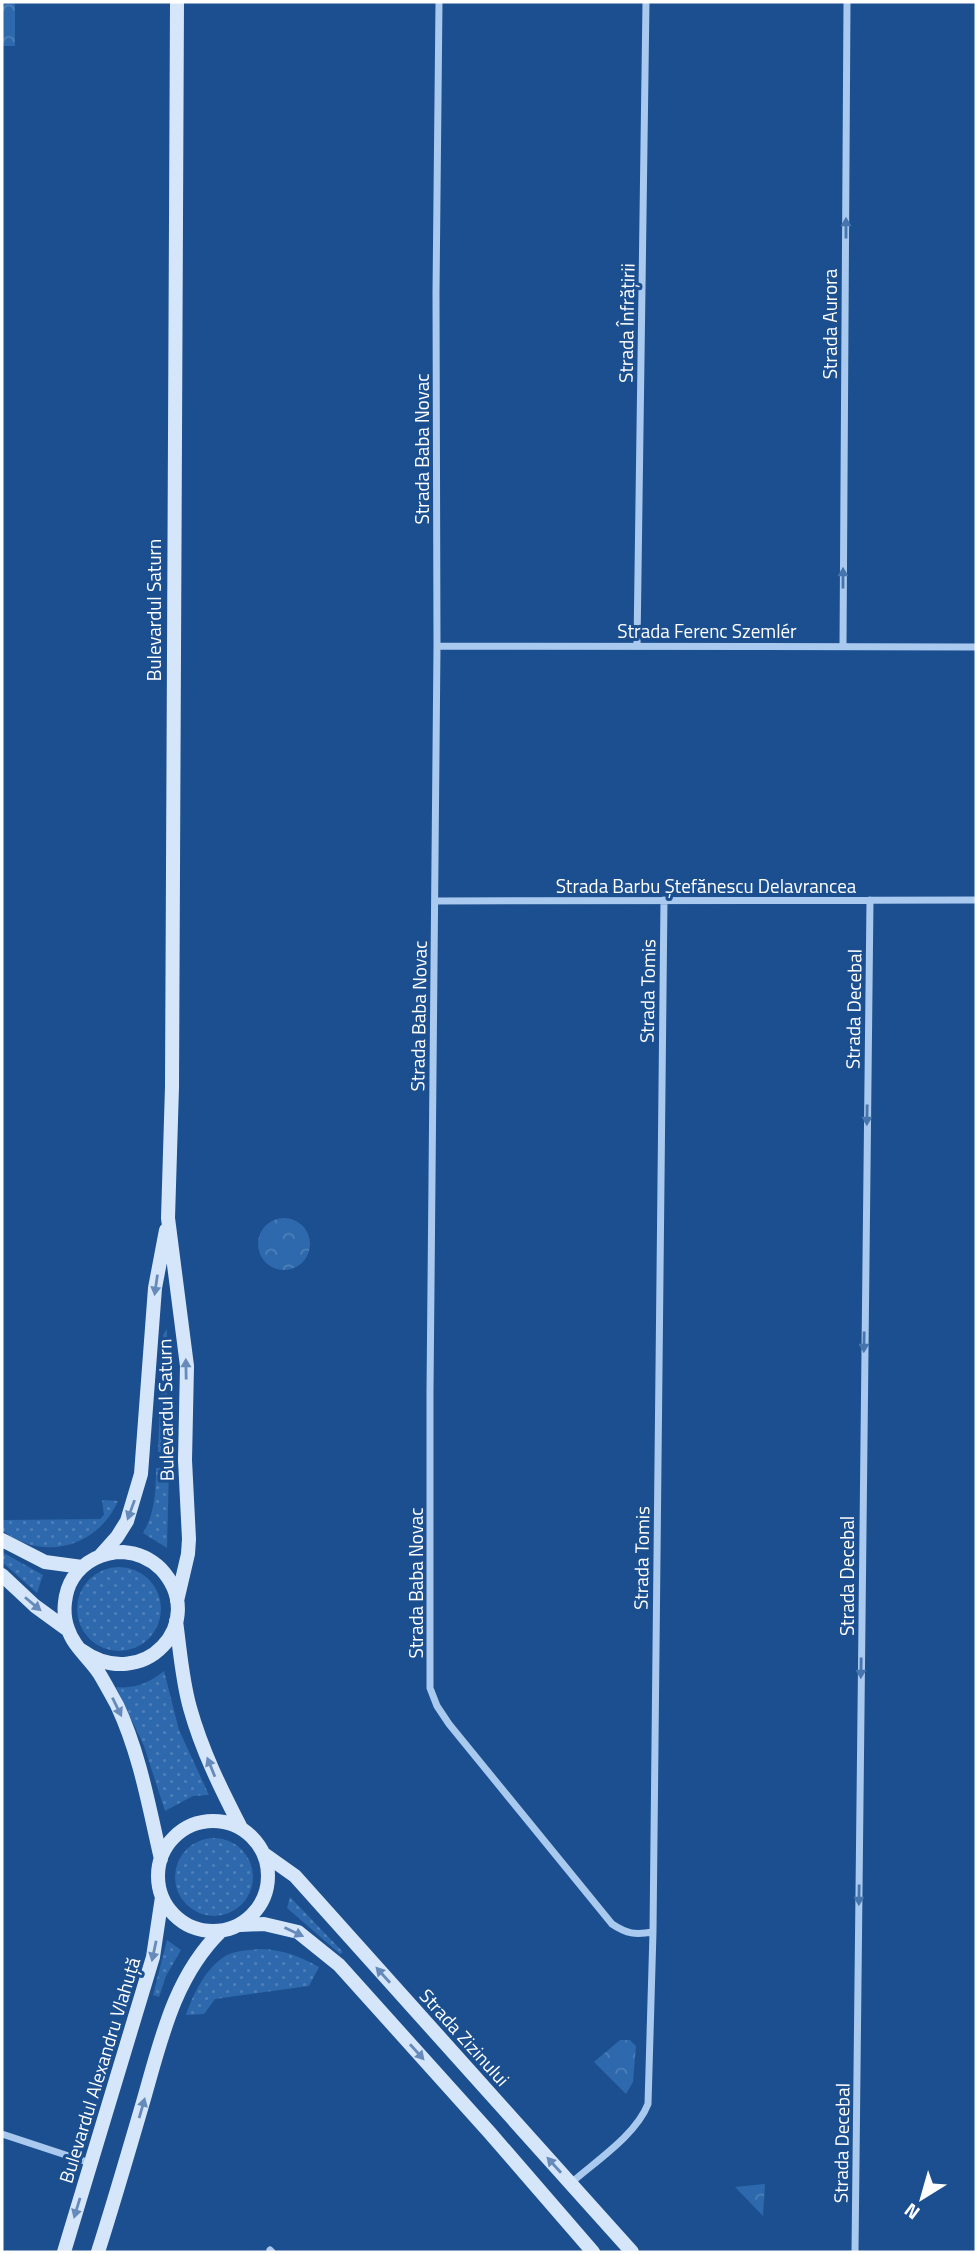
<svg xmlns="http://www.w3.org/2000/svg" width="978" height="2254" font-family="'Titillium Web',sans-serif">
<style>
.grass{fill:url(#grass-dots)}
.forest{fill:url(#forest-crowns)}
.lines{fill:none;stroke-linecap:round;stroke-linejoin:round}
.minor{stroke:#a9c9ee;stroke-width:7}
.secondary{stroke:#d6e6fa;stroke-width:14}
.oneway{fill:#4674ac}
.oneway2{fill:#668bba}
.labels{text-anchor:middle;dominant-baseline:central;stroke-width:6;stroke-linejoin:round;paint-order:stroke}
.street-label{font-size:19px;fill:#fff;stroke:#1b4f8f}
</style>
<defs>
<pattern id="grass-dots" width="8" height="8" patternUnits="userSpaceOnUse" patternTransform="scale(1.75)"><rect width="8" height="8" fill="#2e69ad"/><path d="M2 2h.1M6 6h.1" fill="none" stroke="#4d80b9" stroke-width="1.8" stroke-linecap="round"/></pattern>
<pattern id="forest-crowns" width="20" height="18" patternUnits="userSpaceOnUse" patternTransform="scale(1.75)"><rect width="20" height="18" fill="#2e69ad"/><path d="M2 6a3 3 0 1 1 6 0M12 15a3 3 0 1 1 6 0" fill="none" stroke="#4d80b9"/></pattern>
</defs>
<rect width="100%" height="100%" fill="#1b4f8f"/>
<path class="grass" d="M 167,1329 L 167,1453 L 158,1452 L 163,1335 Z
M 156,1468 L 169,1468 L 167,1548 L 143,1533 C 155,1513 156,1491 156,1468 Z
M 102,1500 L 118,1501 C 98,1548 41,1562 2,1530 L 2,1520 L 100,1519 L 104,1515 Z
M 2,1552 L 43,1575 L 37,1593 L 2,1562 Z
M77 1609a42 42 0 1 1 84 0a42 42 0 1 1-84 0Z
M 164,1671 L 179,1730 L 209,1795 L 193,1796 L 165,1811 L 144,1746 L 116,1687 C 135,1689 149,1683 164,1671 Z
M175 1877a39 39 0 1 1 78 0a39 39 0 1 1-78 0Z
M 290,1897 L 343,1952 L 340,1954 L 287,1908 Z
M 167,1940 L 181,1950 L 166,1976 L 159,1997 L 153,1995 Z
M 261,1949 C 284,1950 299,1956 319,1967 L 309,1986 L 215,1999 L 204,2014 L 186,2015 C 193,1994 206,1967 227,1955 C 237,1950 250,1950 261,1949 Z"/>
<path class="forest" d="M 2,2 L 15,2 L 15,46 L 2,46 Z
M258 1244a26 26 0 1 1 52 0a26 26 0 1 1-52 0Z
M 620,2040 L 630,2040 L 636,2046 L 633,2082 L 626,2094 L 594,2062 Z
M 765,2184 L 763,2216 L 735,2187 Z"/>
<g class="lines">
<path class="minor" d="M 439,2 L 436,293 L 437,646 L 430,1392 L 430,1688 L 437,1706 L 449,1724 L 612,1924 C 627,1934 635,1935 653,1932
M 637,645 L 646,2
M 437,646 L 976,647
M 843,646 L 847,2
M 435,901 L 976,900
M 2,2134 L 90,2163
M 571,2183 C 596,2161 636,2135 648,2104 L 653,1932 L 664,900
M 270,2250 L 272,2252
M 855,2252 L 870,900"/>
<path class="secondary" d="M 2,1540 L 45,1562 L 82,1567
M 100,1556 L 117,1537 L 127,1521 L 141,1474 L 155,1288 L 166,1230
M 2,1575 L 35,1606 L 68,1630
M 177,1601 L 188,1554 L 189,1539 L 185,1460 L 187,1366 L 168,1218 L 172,1087 L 177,2
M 176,1621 C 180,1650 182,1680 190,1708 C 202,1751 221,1789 241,1828
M 81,1650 C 143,1695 210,1622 161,1569 C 151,1559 137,1553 123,1552 C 103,1552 84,1561 73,1578 C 64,1592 62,1614 68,1629 C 73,1646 89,1658 99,1673 C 105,1683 111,1694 117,1705 C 140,1754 149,1807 161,1859
M158 1876a55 55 0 1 1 110 0a55 55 0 1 1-110 0Z
M 264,1854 L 295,1876 L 632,2252
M 240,1925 L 264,1924 L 298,1932 L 339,1965 L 490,2133 L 593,2252
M 64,2252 L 153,1957 L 162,1897
M 98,2252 C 113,2205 127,2157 141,2109 C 160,2045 172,1979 221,1931"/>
</g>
<defs><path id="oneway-solid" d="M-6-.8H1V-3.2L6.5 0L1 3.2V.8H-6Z" transform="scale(1.75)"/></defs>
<g class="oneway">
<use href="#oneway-solid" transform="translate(846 228) rotate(-90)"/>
<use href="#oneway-solid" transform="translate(843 578) rotate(-90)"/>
<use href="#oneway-solid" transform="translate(867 1115) rotate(91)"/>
<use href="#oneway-solid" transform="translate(864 1342) rotate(91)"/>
<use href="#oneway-solid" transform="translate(861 1668) rotate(91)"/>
<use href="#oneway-solid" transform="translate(859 1895) rotate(91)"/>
</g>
<g class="oneway2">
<use href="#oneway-solid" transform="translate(156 1285) rotate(98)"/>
<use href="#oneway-solid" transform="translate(186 1369) rotate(-91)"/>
<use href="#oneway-solid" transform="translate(131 1510) rotate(110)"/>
<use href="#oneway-solid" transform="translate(33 1604) rotate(40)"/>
<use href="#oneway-solid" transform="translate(117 1707) rotate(64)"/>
<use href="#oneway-solid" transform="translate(211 1767) rotate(-112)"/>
<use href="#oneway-solid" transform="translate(294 1932) rotate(25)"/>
<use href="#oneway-solid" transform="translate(154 1951) rotate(102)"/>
<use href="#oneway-solid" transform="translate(383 1975) rotate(-132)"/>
<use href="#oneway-solid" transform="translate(417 2052) rotate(48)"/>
<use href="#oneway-solid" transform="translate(142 2108) rotate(-74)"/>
<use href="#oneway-solid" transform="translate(554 2165) rotate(-132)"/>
<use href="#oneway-solid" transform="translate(77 2208) rotate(107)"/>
</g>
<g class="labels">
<g class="street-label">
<text transform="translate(626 323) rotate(-89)">Strada Înfrățirii</text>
<text transform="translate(829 324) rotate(-90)">Strada Aurora</text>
<text transform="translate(421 449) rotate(-90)">Strada Baba Novac</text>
<text transform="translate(153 610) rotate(-90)">Bulevardul Saturn</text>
<text x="707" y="630">Strada Ferenc Szemlér</text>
<text x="706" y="885">Strada Barbu Ștefănescu Delavrancea</text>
<text transform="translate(647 991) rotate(-89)">Strada Tomis</text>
<text transform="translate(853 1009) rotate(-89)">Strada Decebal</text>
<text transform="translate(418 1016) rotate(-89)">Strada Baba Novac</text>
<text transform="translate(165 1410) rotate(-91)">Bulevardul Saturn</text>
<text transform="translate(641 1558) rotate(-89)">Strada Tomis</text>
<text transform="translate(846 1576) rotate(-90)">Strada Decebal</text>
<text transform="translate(415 1583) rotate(-90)">Strada Baba Novac</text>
<text transform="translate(465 2037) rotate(48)">Strada Zizinului</text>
<text transform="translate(99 2070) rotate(-73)">Bulevardul Alexandru Vlahuță</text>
<text transform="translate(841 2143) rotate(-89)">Strada Decebal</text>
</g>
</g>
<rect width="978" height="2254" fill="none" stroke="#ffffff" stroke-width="7"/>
<g transform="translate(922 2198) rotate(217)" stroke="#1b4f8f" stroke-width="5" paint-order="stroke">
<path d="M0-5L12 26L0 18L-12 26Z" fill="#ffffff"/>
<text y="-10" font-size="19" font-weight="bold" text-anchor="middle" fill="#ffffff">N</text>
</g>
</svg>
